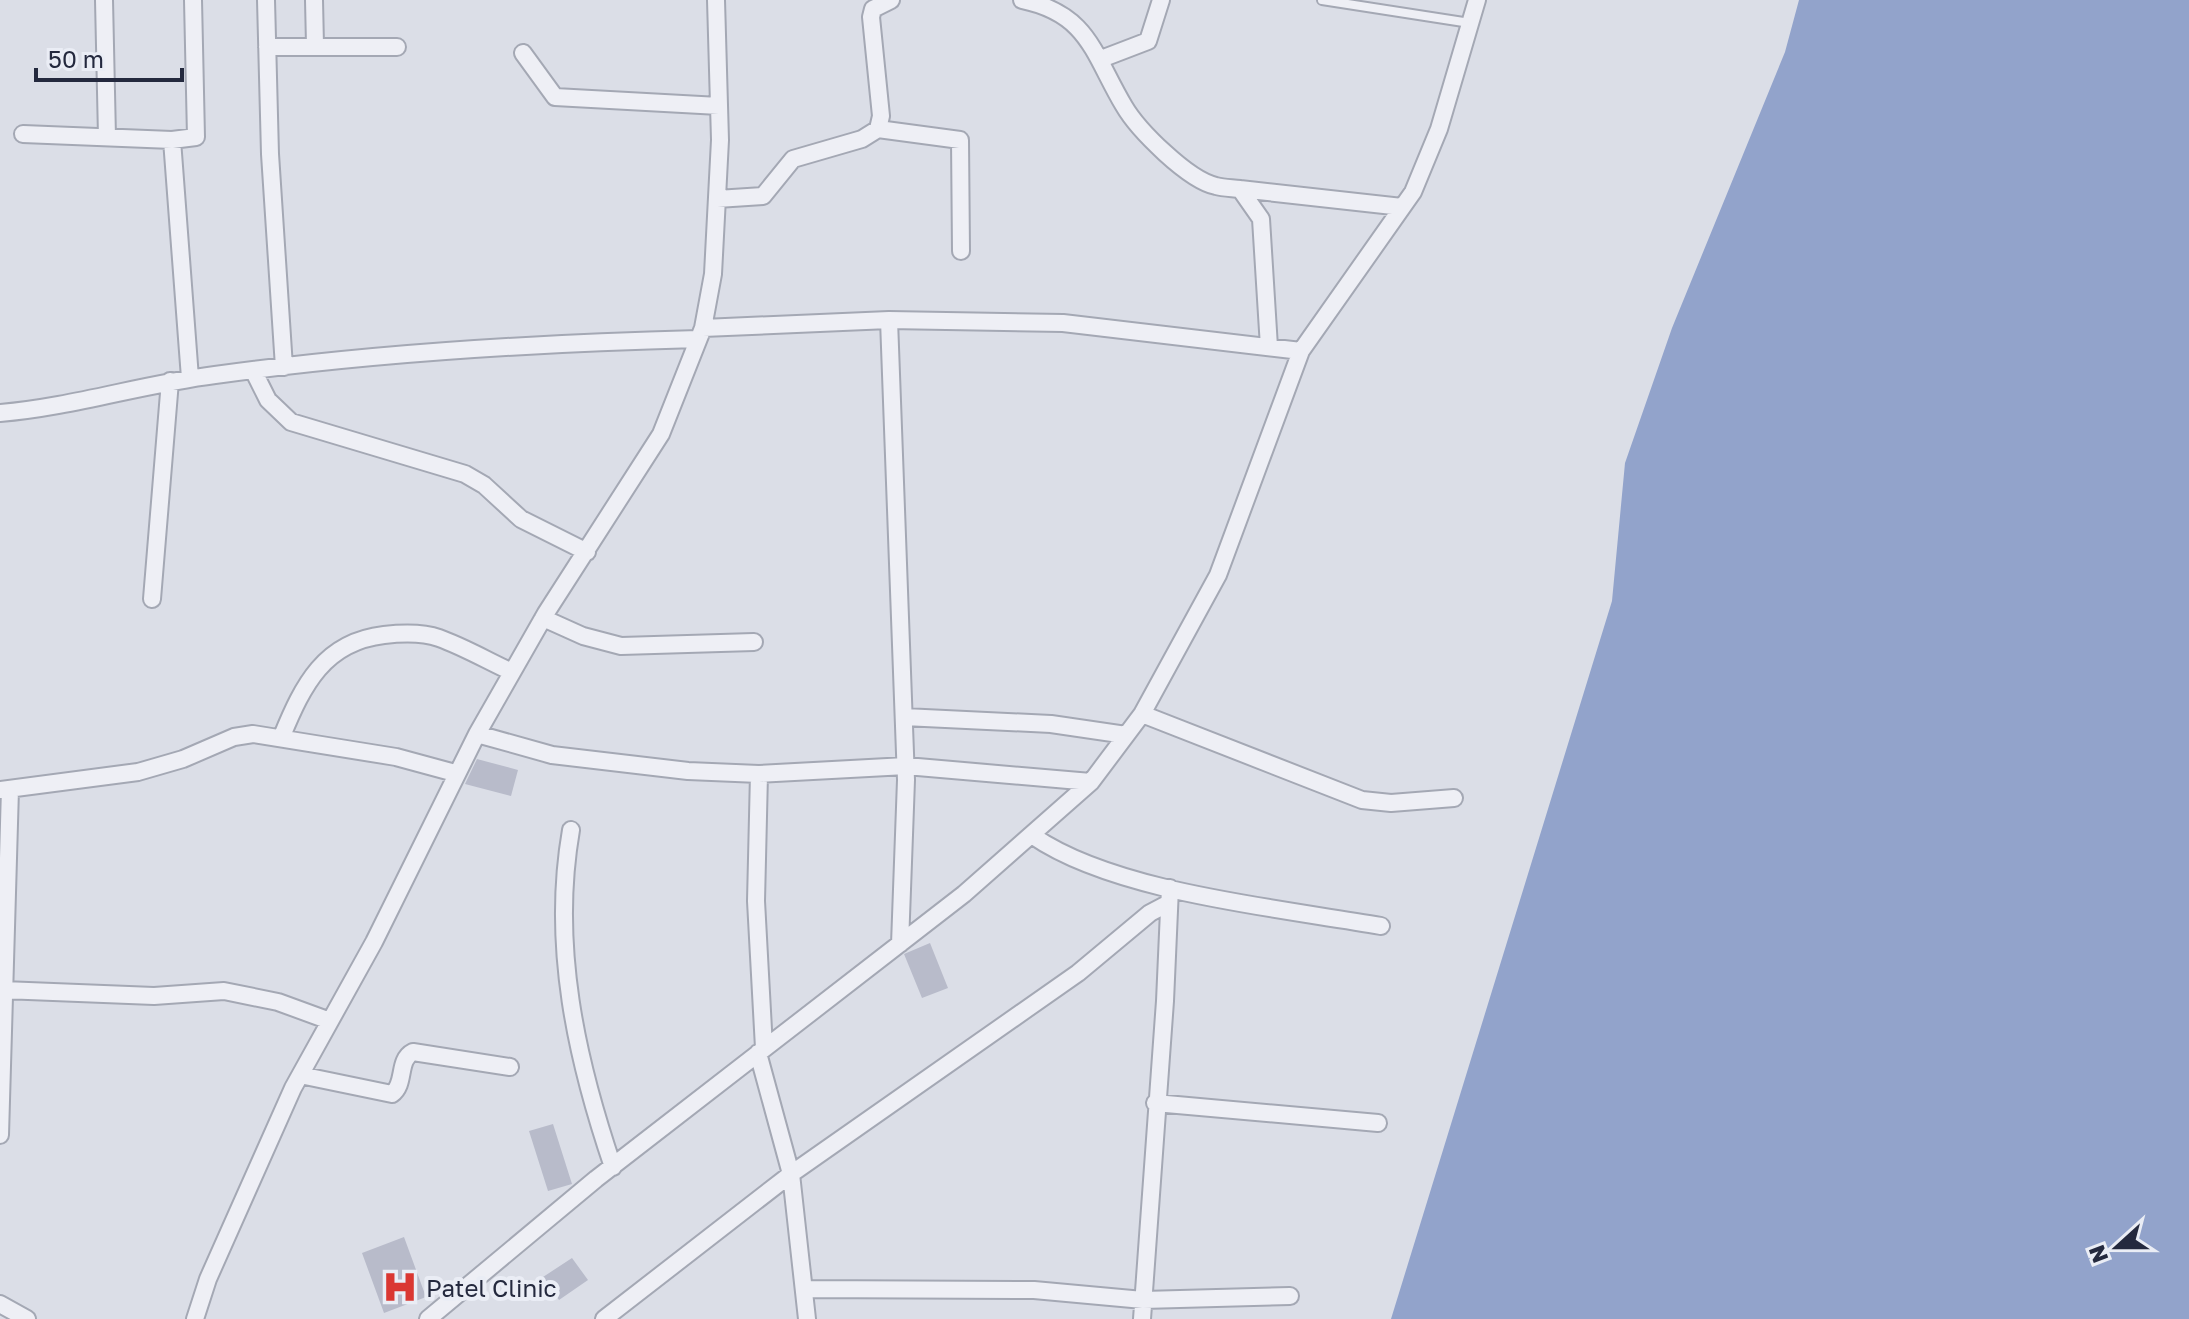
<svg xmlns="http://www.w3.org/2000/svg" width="2189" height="1319" font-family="'Golos Text',sans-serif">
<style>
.water{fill:#92a3cb}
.building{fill:#b8bbca}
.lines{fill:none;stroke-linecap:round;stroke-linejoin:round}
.service-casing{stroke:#a4a8b4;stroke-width:12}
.minor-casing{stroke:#a4a8b4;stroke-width:20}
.service{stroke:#eeeff5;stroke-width:8}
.minor{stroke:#eeeff5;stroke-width:16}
.labels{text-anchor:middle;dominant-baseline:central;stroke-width:8;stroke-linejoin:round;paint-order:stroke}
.poi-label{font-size:24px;fill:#24293e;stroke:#eaedf5;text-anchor:start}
</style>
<rect width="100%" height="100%" fill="#dbdee7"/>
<path class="water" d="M 1799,0 L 2189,0 L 2189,1319 L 1391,1319 L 1612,601 L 1625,463 L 1672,328 L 1785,52 Z"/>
<path class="building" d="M 477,759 L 518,770 L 511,796 L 465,784 Z
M 930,943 L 948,988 L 922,998 L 904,954 Z
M 553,1124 L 572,1184 L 548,1191 L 529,1131 Z
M 404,1237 L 426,1297 L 384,1313 L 362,1253 Z
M 572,1258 L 588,1280 L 559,1300 L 543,1277 Z"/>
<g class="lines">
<g class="service-casing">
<path id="service" d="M 1322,0 L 1470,23"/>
</g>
<g class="minor-casing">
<path id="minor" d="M 104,0 L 107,137
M 266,0 L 270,154 L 284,367
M 314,0 L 315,45
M 1022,0 C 1089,14 1093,54 1124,106 C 1138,130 1188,180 1216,186 C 1223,188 1232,188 1240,189 L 1261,219 L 1269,347
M 267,47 L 397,47
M 523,53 L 555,97 L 719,106
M 1101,59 L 1148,41 L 1161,0
M 878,129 L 960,140 L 961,251
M 23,134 L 172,140 L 196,137 L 193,0
M 172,140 L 190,378
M 1240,189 L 1402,207
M 717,199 L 763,196 L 793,159 L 862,139 L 878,129 L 881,116 L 871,17 L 873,9 L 891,0
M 889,320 L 906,780 L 900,944
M 703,328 L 889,320 L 1063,323 L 1301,351
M 253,370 L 268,400 L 291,422 L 465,474 L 484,485 L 521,519 L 587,552
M 0,413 C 72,407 143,384 215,375 C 374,353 537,343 698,339
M 152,599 L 170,381
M 543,618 L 583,636 L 621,646 L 754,642
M 1142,714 L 1362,800 L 1391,803 L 1454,798
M 904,717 L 1051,724 L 1126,735
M 477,734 L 552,755 L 688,771 L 759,774 L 906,766 L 1091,782
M 282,736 C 303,685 324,642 384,635 C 402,633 422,632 439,638 C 464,647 488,661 512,672
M 759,774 L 756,901 L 764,1048
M 0,790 L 138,772 L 183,759 L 234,737 L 253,734 L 396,757 L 455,773
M 571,830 C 551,945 576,1058 613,1167
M 1033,836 C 1116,893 1280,908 1381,926
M 3,990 L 154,996 L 224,991 L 278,1002 L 330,1021
M 758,1053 L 791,1174 L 807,1319
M 300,1075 L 392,1094 C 406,1084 397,1060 413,1052 L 510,1067
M 1155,1103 L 1378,1123
M 0,1135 L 10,789
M 804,1289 L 1034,1290 L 1143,1300 L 1290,1296
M 0,1304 L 27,1319
M 195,1319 L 208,1279 L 293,1088 L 374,942 L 477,734 L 546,613 L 661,434 L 703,328 L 713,274 L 720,140 L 716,0
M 428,1319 L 596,1179 L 964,894 L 1091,782 L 1142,714 L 1218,575 L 1301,351 L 1413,192 L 1439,129 L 1477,0
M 604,1319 L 791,1174 L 1078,973 L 1150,913 L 1169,903
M 1142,1319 L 1165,1001 L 1170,888"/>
</g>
<use href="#service" class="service"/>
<use href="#minor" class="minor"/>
</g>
<defs>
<g id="hospital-bare" transform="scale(2.76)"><path d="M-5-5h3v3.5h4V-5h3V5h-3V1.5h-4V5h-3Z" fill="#da3732" stroke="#eaedf5" stroke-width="2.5" paint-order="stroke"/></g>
</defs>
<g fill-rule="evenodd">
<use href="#hospital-bare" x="400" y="1287"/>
</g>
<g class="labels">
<g class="poi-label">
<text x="426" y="1287">Patel Clinic</text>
</g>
</g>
<g transform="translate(2117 1247) rotate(249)" stroke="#eaedf5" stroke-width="6" paint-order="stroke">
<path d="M0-6L14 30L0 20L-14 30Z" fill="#24293e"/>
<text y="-12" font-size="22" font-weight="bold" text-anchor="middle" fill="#24293e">N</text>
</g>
<path d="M36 68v12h146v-12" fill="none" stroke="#24293e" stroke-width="4"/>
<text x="48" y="68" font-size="24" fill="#24293e" stroke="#eaedf5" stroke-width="6" paint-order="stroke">50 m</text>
</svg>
